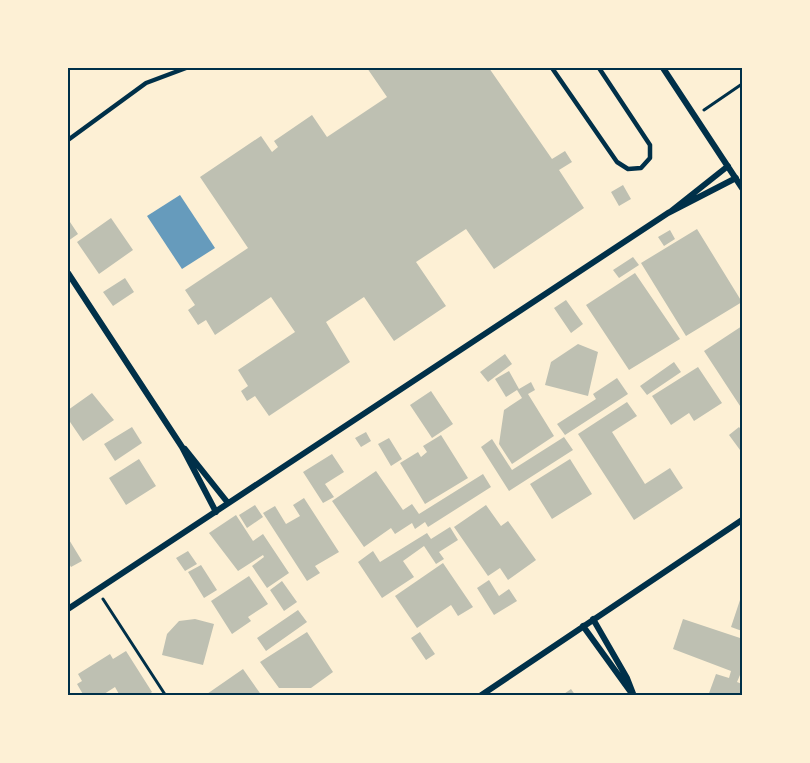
<svg xmlns="http://www.w3.org/2000/svg" width="810" height="763" font-family="Quicksand,sans-serif">
<style>
.water{fill:#669bbc}
.building{fill:#bec0b2}
.lines{fill:none;stroke-linecap:round;stroke-linejoin:round}
.path{stroke:#003049;stroke-width:3}
.service{stroke:#003049;stroke-width:4.5}
.minor{stroke:#003049;stroke-width:6}
.neatline{fill:none;stroke:#003049;stroke-width:2}
</style>
<rect width="100%" height="100%" fill="#fdf0d5"/>
<path class="water" d="M 180,195 L 215,248 L 182,269 L 147,216 Z"/>
<path class="building" d="M 367,68 L 489,68 L 552,159 L 565,151 L 572,162 L 559,170 L 584,208 L 494,269 L 466,229 L 416,262 L 446,306 L 394,341 L 364,297 L 326,322 L 350,362 L 269,416 L 255,396 L 247,401 L 241,391 L 248,386 L 238,370 L 295,332 L 271,297 L 215,335 L 206,320 L 198,325 L 188,310 L 195,305 L 185,290 L 248,248 L 200,177 L 261,136 L 272,152 L 278,147 L 274,141 L 312,115 L 327,137 L 387,97 Z
M 623,185 L 631,199 L 619,206 L 611,192 Z
M 111,218 L 133,250 L 99,274 L 77,242 Z
M 68,219 L 78,234 L 68,241 Z
M 697,229 L 742,302 L 686,336 L 641,263 Z
M 670,230 L 675,239 L 664,246 L 658,237 Z
M 633,257 L 639,265 L 619,278 L 613,270 Z
M 635,273 L 680,339 L 629,370 L 586,305 Z
M 125,278 L 134,292 L 113,306 L 103,292 Z
M 566,300 L 583,324 L 571,333 L 554,308 Z
M 742,326 L 742,409 L 704,351 Z
M 578,344 L 598,352 L 588,396 L 545,385 L 551,362 Z
M 505,354 L 512,364 L 488,382 L 480,372 Z
M 674,362 L 681,372 L 647,395 L 640,386 Z
M 698,367 L 722,403 L 694,421 L 689,413 L 671,425 L 652,396 Z
M 509,371 L 519,389 L 531,382 L 535,390 L 528,394 L 554,436 L 512,464 L 499,444 L 504,410 L 522,398 L 517,390 L 506,397 L 495,379 Z
M 617,378 L 628,394 L 565,435 L 557,424 L 596,399 L 593,394 Z
M 431,391 L 453,424 L 432,438 L 410,405 Z
M 92,393 L 114,420 L 83,441 L 68,419 L 68,410 Z
M 627,402 L 637,416 L 612,432 L 645,484 L 670,468 L 683,488 L 634,520 L 578,434 Z
M 132,427 L 142,443 L 115,461 L 104,444 Z
M 739,427 L 742,431 L 742,448 L 740,450 L 729,435 Z
M 366,432 L 371,441 L 361,447 L 355,438 Z
M 441,435 L 468,478 L 425,504 L 400,463 L 418,452 L 421,457 L 427,452 L 423,446 Z
M 564,437 L 573,450 L 509,491 L 481,447 L 492,439 L 512,470 Z
M 389,438 L 402,459 L 391,466 L 378,444 Z
M 332,454 L 344,472 L 325,484 L 334,497 L 323,503 L 303,472 Z
M 139,459 L 156,486 L 126,505 L 109,478 Z
M 570,459 L 592,494 L 552,519 L 530,484 Z
M 376,471 L 403,510 L 412,504 L 419,514 L 483,474 L 491,487 L 428,527 L 425,522 L 415,529 L 412,523 L 395,534 L 391,528 L 364,547 L 332,501 Z
M 304,498 L 339,552 L 315,566 L 320,573 L 307,581 L 263,513 L 275,506 L 286,524 L 300,516 L 293,505 Z
M 255,505 L 263,517 L 247,528 L 239,515 Z
M 486,505 L 501,526 L 508,521 L 536,560 L 508,580 L 500,568 L 488,576 L 454,527 Z
M 236,515 L 253,541 L 263,534 L 289,573 L 267,588 L 252,566 L 264,557 L 263,555 L 238,571 L 209,533 Z
M 450,527 L 458,540 L 439,552 L 444,559 L 436,564 L 424,546 L 403,561 L 414,577 L 382,598 L 358,562 L 373,551 L 380,562 L 427,533 L 431,539 Z
M 68,538 L 82,561 L 71,567 L 68,562 Z
M 188,551 L 197,564 L 185,571 L 176,558 Z
M 443,563 L 473,607 L 458,616 L 451,605 L 417,628 L 395,596 Z
M 201,565 L 217,590 L 204,598 L 188,572 Z
M 249,576 L 268,604 L 248,617 L 251,621 L 232,634 L 211,601 Z
M 489,580 L 499,596 L 509,589 L 517,601 L 494,615 L 477,588 Z
M 282,581 L 297,602 L 284,611 L 270,590 Z
M 742,594 L 742,631 L 731,627 Z
M 298,610 L 307,622 L 266,651 L 257,638 Z
M 195,619 L 214,624 L 203,665 L 162,655 L 167,634 L 179,621 Z
M 683,619 L 740,638 L 742,632 L 742,675 L 740,675 L 737,682 L 742,684 L 742,696 L 708,696 L 716,674 L 729,678 L 731,671 L 673,649 Z
M 307,632 L 333,672 L 311,688 L 279,688 L 260,662 Z
M 420,632 L 435,654 L 426,660 L 411,638 Z
M 126,651 L 152,692 L 147,696 L 120,696 L 115,687 L 101,696 L 84,696 L 77,684 L 82,681 L 78,674 L 110,654 L 113,659 Z
M 243,669 L 262,696 L 204,696 Z
M 571,689 L 576,696 L 561,696 Z"/>
<g class="lines">
<path class="path" d="M 704,110 L 742,84
M 103,599 L 166,696"/>
<path class="service" d="M 552,68 L 617,162 L 628,169 L 641,168 L 650,158 L 650,145 L 599,68
M 68,140 L 146,83 L 186,68"/>
<path class="minor" d="M 663,68 L 742,188
M 670,212 L 728,166
M 68,273 L 182,447 L 216,512
M 185,449 L 228,503
M 68,609 L 668,213 L 736,178
M 593,619 L 627,678 L 634,696
M 583,626 L 630,691
M 480,696 L 742,520"/>
</g>
<rect width="810" height="763" fill="none" stroke="#fdf0d5" stroke-width="138"/>
<rect x="69" y="69" width="672" height="625" class="neatline"/>
</svg>
